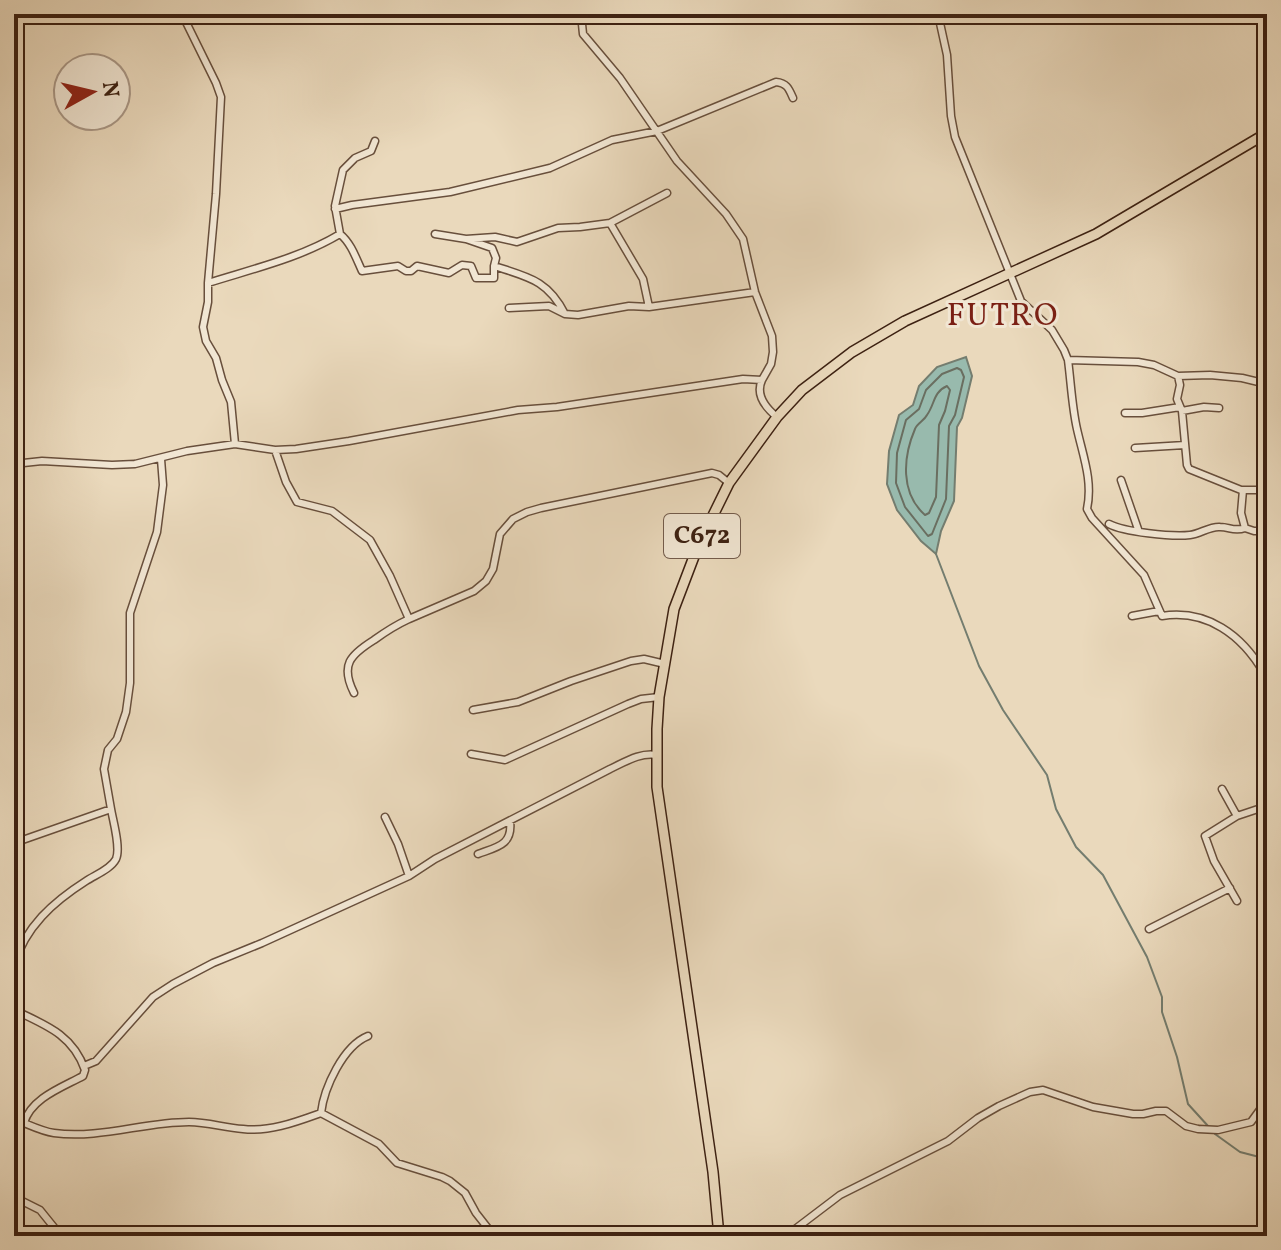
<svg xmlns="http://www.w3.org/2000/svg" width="1281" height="1250" font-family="Vollkorn,serif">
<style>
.water{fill:#98baad;stroke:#747d6f;stroke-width:2}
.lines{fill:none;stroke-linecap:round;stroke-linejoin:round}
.shore{stroke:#6a6e60;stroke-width:2}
.stream{stroke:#747d6f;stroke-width:2}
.street-casing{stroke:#684f3c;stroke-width:9}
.primary-casing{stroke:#3d2112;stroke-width:12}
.street{stroke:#f1e6d3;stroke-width:6}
.primary{stroke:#ead9bc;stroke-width:9}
.labels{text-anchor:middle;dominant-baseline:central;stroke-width:6;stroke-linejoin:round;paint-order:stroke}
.shield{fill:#f1e6d3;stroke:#735c4c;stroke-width:2}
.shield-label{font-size:26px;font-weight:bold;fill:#3d2112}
.quarter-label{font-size:32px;letter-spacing:2px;fill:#7a1f14;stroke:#f1e6d3}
</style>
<rect width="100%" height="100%" fill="#ead9bc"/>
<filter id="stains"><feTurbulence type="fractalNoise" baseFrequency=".0025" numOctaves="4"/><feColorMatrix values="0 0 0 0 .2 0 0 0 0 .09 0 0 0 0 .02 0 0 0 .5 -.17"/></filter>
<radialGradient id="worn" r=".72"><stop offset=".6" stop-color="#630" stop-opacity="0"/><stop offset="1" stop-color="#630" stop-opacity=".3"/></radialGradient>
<path class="water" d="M 966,357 L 972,376 L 962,418 L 957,427 L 954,501 L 941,531 L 936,554 L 921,541 L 897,510 L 887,484 L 889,451 L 899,415 L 913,405 L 919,386 L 937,367 Z"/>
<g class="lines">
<path class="shore" d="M 957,368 L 961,370 L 964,377 L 955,415 L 949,426 L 946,499 L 932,534 L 928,536 L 905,507 L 896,483 L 897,453 L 906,420 L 919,409 L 926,390 L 942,374 Z
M 947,386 L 950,390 L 945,411 L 939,425 L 936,497 L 929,513 L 925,515 C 900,493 903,457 915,429 C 917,423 924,421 927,415 C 935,404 933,392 947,386 Z"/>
<path class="stream" d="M 936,554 L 979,666 L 1003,710 L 1047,775 L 1056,809 L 1076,847 L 1103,875 L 1147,957 L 1162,997 L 1162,1012 L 1177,1057 L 1188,1104 L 1208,1126
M 1215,1134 L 1240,1152 L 1267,1159"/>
<g class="street-casing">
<path id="street" d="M 182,14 L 216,83 L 221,97 L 216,194 L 208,283 L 208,302 L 203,327 L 206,341 L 216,358 L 222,380 L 231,402 L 235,444
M 581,14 L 583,34 L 620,78 L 677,161 L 726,214 L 743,239 L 755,292 L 772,336 L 773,352 L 771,364 L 762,380
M 938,14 L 947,55 L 951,116 L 955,137 L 1021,301 L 1052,330 L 1064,350 L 1068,360 C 1071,383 1072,407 1077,429 C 1083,456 1093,481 1087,509 L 1092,518 L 1144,575 L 1162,616 C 1207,609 1242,635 1264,673
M 335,209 L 352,205 L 450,192 L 550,168 L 612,140 L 657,131 L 776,82 C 787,83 789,89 793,98
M 610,223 L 667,193
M 340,234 L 335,206 L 343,170 L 355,158 L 371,151 L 375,141
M 435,234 L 466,239
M 494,266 L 496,258 L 492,248 L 466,239 L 495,237 L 517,242 L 558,228 L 580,227 L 610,223 L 643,279 L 649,307 L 629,306 L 578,315 L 565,314
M 208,283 C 252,269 300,258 340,234 C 351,243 356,258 362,271 L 398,266 L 406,271 L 411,271 L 417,266 L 449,273 L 462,265 L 471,266 L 476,278 L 494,278 L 494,266 C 528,277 548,280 565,314 L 549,306 L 509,308
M 649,307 L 755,292
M 1068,360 L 1138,362 L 1154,365 L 1178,376 L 1210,375 L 1242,378 L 1267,384
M 1178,376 L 1180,385 L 1177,399 L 1182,411 L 1187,465 L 1189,469 L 1241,490 L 1258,490
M 1182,411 L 1204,407 L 1219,408
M 1125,413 L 1142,413 L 1180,407
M 1135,448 L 1185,445
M 275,450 L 286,482 L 297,502 L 332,511 L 370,540 L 390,576 L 409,619 L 474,591 L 486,581 L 493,569 L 500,534 L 513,519 L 527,512 L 541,508 L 712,473 L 719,475 L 729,483
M 14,464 L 42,461 L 112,465 L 135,464 L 187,451 L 235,444 L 275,450 L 296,449 L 349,441 L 518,410 L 557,407 L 743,379 L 762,380 C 755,395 766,408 777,417
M 1121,480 L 1139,532
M 1243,490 L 1241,513 L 1245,528 L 1254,531 L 1267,531
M 1109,524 C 1124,532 1172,537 1190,535 C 1200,534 1210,526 1220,527 C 1230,527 1234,532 1245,528
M 1132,616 L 1159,611
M 354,693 C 340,665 350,655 374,640 C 385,632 396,625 409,619
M 473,710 L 518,702 L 571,681 L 631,661 L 644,659 L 665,664
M 471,754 L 505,760 L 628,704 L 641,699 L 659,697
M 1222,789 L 1237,816
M 385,817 L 398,844 L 409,876 L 435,859 L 610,769 C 625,762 640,752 657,755
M 14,843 L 111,809 L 104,769 L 108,750 L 117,739 L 126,712 L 130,683 L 130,613 L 157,532 L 163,485 L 161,459
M 478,854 C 497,847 513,845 510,821
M 1237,901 L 1214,861 L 1205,836 L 1237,816 L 1267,806
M 1149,929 L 1230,888
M 14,965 C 25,927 53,902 86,881 C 95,875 111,869 116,859 C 121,848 113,821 111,809
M 14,1010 C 46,1025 73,1035 85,1070 L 83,1076 C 63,1087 31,1098 24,1123
M 368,1036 C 343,1046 324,1088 321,1113 L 379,1144 L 397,1163 L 442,1177 L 450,1181 L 465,1193 L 476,1213 L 494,1236
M 84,1066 L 96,1061 L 153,997 L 173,984 L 213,963 L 262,943 L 409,876
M 14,1119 C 28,1124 40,1131 54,1133 C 100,1139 144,1122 189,1122 C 208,1122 225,1128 243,1129 C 270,1132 296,1122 321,1113
M 14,1197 L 40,1210 L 61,1236
M 786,1236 L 840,1195 L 948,1141 L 978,1118 L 999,1106 L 1030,1092 L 1043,1090 L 1093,1107 L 1133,1114 L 1143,1114 L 1156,1111 L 1166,1111 L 1186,1126 L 1198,1129 L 1218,1130 L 1251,1122 L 1267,1100"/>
</g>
<g class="primary-casing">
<path id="primary" d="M 719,1236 L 713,1172 L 657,787 L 657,729 L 659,697 L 674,609 L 698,546 L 729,483 L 777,417 L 802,390 L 852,352 L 905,321 L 1096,234 L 1267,133"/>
</g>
<use href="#street" class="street"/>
<use href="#primary" class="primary"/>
</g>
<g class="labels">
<rect class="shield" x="664" y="514" width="76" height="44" rx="6"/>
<g class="shield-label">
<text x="702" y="536">C672</text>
</g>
<g class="quarter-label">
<text x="1003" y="317">FUTRO</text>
</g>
</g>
<rect width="1281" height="1250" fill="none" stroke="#ead9bc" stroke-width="48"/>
<rect x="16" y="16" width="1249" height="1218" fill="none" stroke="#3d2112" stroke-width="4"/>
<rect x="24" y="24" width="1233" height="1202" fill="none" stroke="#3d2112" stroke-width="2"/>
<g transform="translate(92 92) rotate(82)"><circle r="38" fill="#f1e6d3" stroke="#a99786" stroke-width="2"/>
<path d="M0-6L14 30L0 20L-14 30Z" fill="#8f2418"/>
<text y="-12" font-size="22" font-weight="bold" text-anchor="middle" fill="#3d2112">N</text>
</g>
<rect width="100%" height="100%" filter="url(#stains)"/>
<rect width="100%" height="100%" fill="url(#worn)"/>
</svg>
